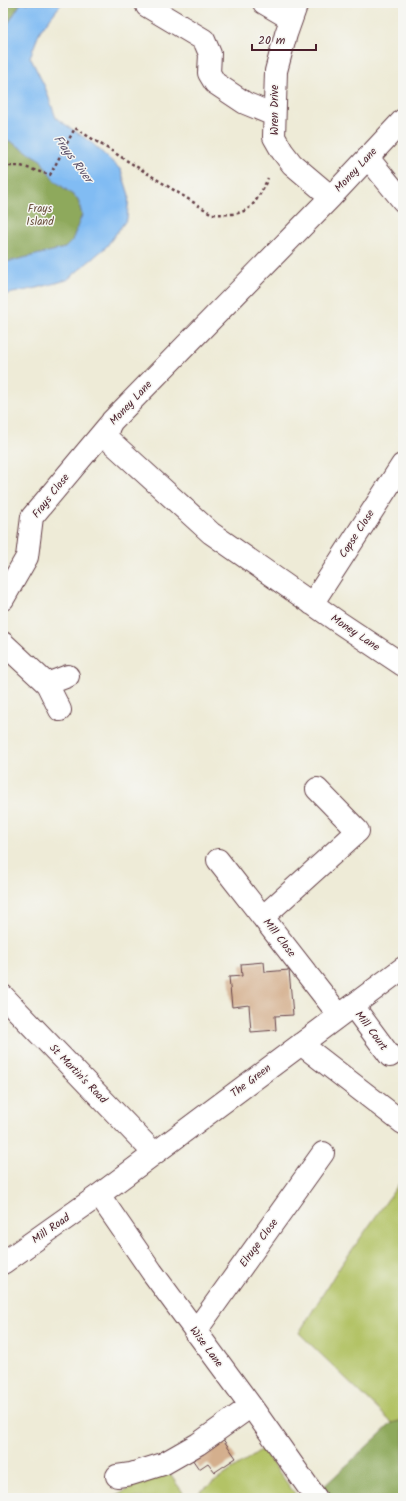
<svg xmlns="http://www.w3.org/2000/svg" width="406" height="1501" font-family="Kalam,sans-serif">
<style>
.green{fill:#b3c366;stroke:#7e7148}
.forest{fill:#8ea95b;stroke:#6c6443}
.water{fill:#81bcf3;stroke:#666e8f}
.building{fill:#d4af8d}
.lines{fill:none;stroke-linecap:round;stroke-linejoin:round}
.minor-casing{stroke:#633e45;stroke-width:24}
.path{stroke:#633e45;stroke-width:2.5;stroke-dasharray:3 3;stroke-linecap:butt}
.minor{stroke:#fff;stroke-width:22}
.labels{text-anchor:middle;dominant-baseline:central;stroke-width:3;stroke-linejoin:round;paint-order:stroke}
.street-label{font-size:11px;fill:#4a1f2b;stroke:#f6f6f2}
.park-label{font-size:11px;fill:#6a503d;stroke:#f6f6f2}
.water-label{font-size:12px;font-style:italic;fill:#5a4e67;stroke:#f6f6f2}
</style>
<rect width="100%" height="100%" fill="#f6f6f2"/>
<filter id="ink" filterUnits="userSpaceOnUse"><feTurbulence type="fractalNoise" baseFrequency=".025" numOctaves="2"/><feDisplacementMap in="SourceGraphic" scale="8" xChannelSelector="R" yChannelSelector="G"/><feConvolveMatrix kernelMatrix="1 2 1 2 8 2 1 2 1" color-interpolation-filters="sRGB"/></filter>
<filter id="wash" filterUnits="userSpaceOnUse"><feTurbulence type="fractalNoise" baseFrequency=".012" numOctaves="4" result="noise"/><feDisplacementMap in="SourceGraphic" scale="16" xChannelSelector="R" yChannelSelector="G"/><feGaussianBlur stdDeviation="0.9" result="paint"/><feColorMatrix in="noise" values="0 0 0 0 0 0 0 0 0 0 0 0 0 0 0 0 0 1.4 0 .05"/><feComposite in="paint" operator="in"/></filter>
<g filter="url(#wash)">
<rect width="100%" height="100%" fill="#eeebd7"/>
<path class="green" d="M 403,1178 L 403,1420 L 392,1423 L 299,1333 L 337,1271 Z
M 262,1449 L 298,1498 L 191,1498 Z
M 166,1469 L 187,1498 L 112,1498 Z"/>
<path class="forest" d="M 3,3 L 21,3 L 3,32 Z
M 3,135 L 8,140 L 40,159 L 54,180 L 78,199 L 82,215 L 72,241 L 65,248 L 3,263 Z
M 403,1420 L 403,1498 L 325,1498 L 320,1490 L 392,1423 Z"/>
<path class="water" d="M 21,3 L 62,3 L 40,31 L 30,57 L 45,87 L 56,118 L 92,143 L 121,170 L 129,195 L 127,219 L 106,247 L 67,280 L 37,288 L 3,295 L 3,263 L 65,248 L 72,241 L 82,215 L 78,199 L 54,180 L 40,159 L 8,140 L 3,135 L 3,32 Z"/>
<g id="blocks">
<path class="building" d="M 264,962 L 265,972 L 289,970 L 293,1015 L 275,1016 L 276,1030 L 251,1032 L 249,1005 L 232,1007 L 229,977 L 242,976 L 241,964 Z
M 220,1435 L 236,1458 L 215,1472 L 208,1463 L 199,1469 L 190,1456 Z"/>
</g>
</g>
<g filter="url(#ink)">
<use href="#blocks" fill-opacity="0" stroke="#633e45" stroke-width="1"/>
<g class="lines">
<g class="minor-casing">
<path id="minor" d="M 264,3 L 291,19
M 297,3 L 286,34 L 276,71 L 274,137 L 282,151 L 292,164 L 331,197
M 147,6 L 204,40 L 210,54 L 209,73 L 215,83 L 245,103 L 274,115
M 403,120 L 331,197 L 112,421 C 108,427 106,432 108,439 L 211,533 L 337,621 L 403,665
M 368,158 L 403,201
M 3,599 L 27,557 L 32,517 L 109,425
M 312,604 L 402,465
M 3,643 L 47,684 L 60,710
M 47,684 L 68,676
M 218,860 L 339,1015
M 263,917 L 358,831 L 317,789
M 3,996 L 154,1153
M 353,1006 L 390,1056
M 301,1044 L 403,1123
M 99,1195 L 152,1272 L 251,1406 L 316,1498
M 3,1263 L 99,1195 L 403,968
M 195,1332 L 323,1153
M 117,1476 L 131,1474 L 163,1464 L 198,1444 L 251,1406"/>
</g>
<path class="path" d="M 3,166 L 21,166 L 50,175 L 75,128 L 212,214 C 248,216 253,210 268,178"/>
<use href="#minor" class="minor"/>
</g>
</g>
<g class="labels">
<g class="street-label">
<text transform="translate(275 110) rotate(-90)">Wren Drive</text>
<text transform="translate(356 170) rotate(-47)">Money Lane</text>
<text transform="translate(131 403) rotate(-47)">Money Lane</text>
<text transform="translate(51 496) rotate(-52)">Frays Close</text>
<text transform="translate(357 534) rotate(-57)">Copse Close</text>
<text transform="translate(355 633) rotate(34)">Money Lane</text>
<text transform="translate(279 938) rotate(52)">Mill Close</text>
<text transform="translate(371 1031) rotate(53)">Mill Court</text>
<text transform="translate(78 1074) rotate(46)">St Martin's Road</text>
<text transform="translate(251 1081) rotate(-37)">The Green</text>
<text transform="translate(51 1229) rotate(-35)">Mill Road</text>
<text transform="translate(259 1243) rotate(-54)">Elruge Close</text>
<text transform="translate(206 1347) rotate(53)">Wise Lane</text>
</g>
<g class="park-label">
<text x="40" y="209">Frays<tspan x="40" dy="13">Island</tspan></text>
</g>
<g class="water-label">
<text transform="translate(73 159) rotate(53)">Frays River</text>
</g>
</g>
<rect width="406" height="1501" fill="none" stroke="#f6f6f2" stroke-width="16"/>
<path d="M252 44v6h64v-6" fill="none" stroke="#4a1f2b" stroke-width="2"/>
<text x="258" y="44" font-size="12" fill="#4a1f2b" stroke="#f6f6f2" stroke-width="3" paint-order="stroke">20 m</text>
</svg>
